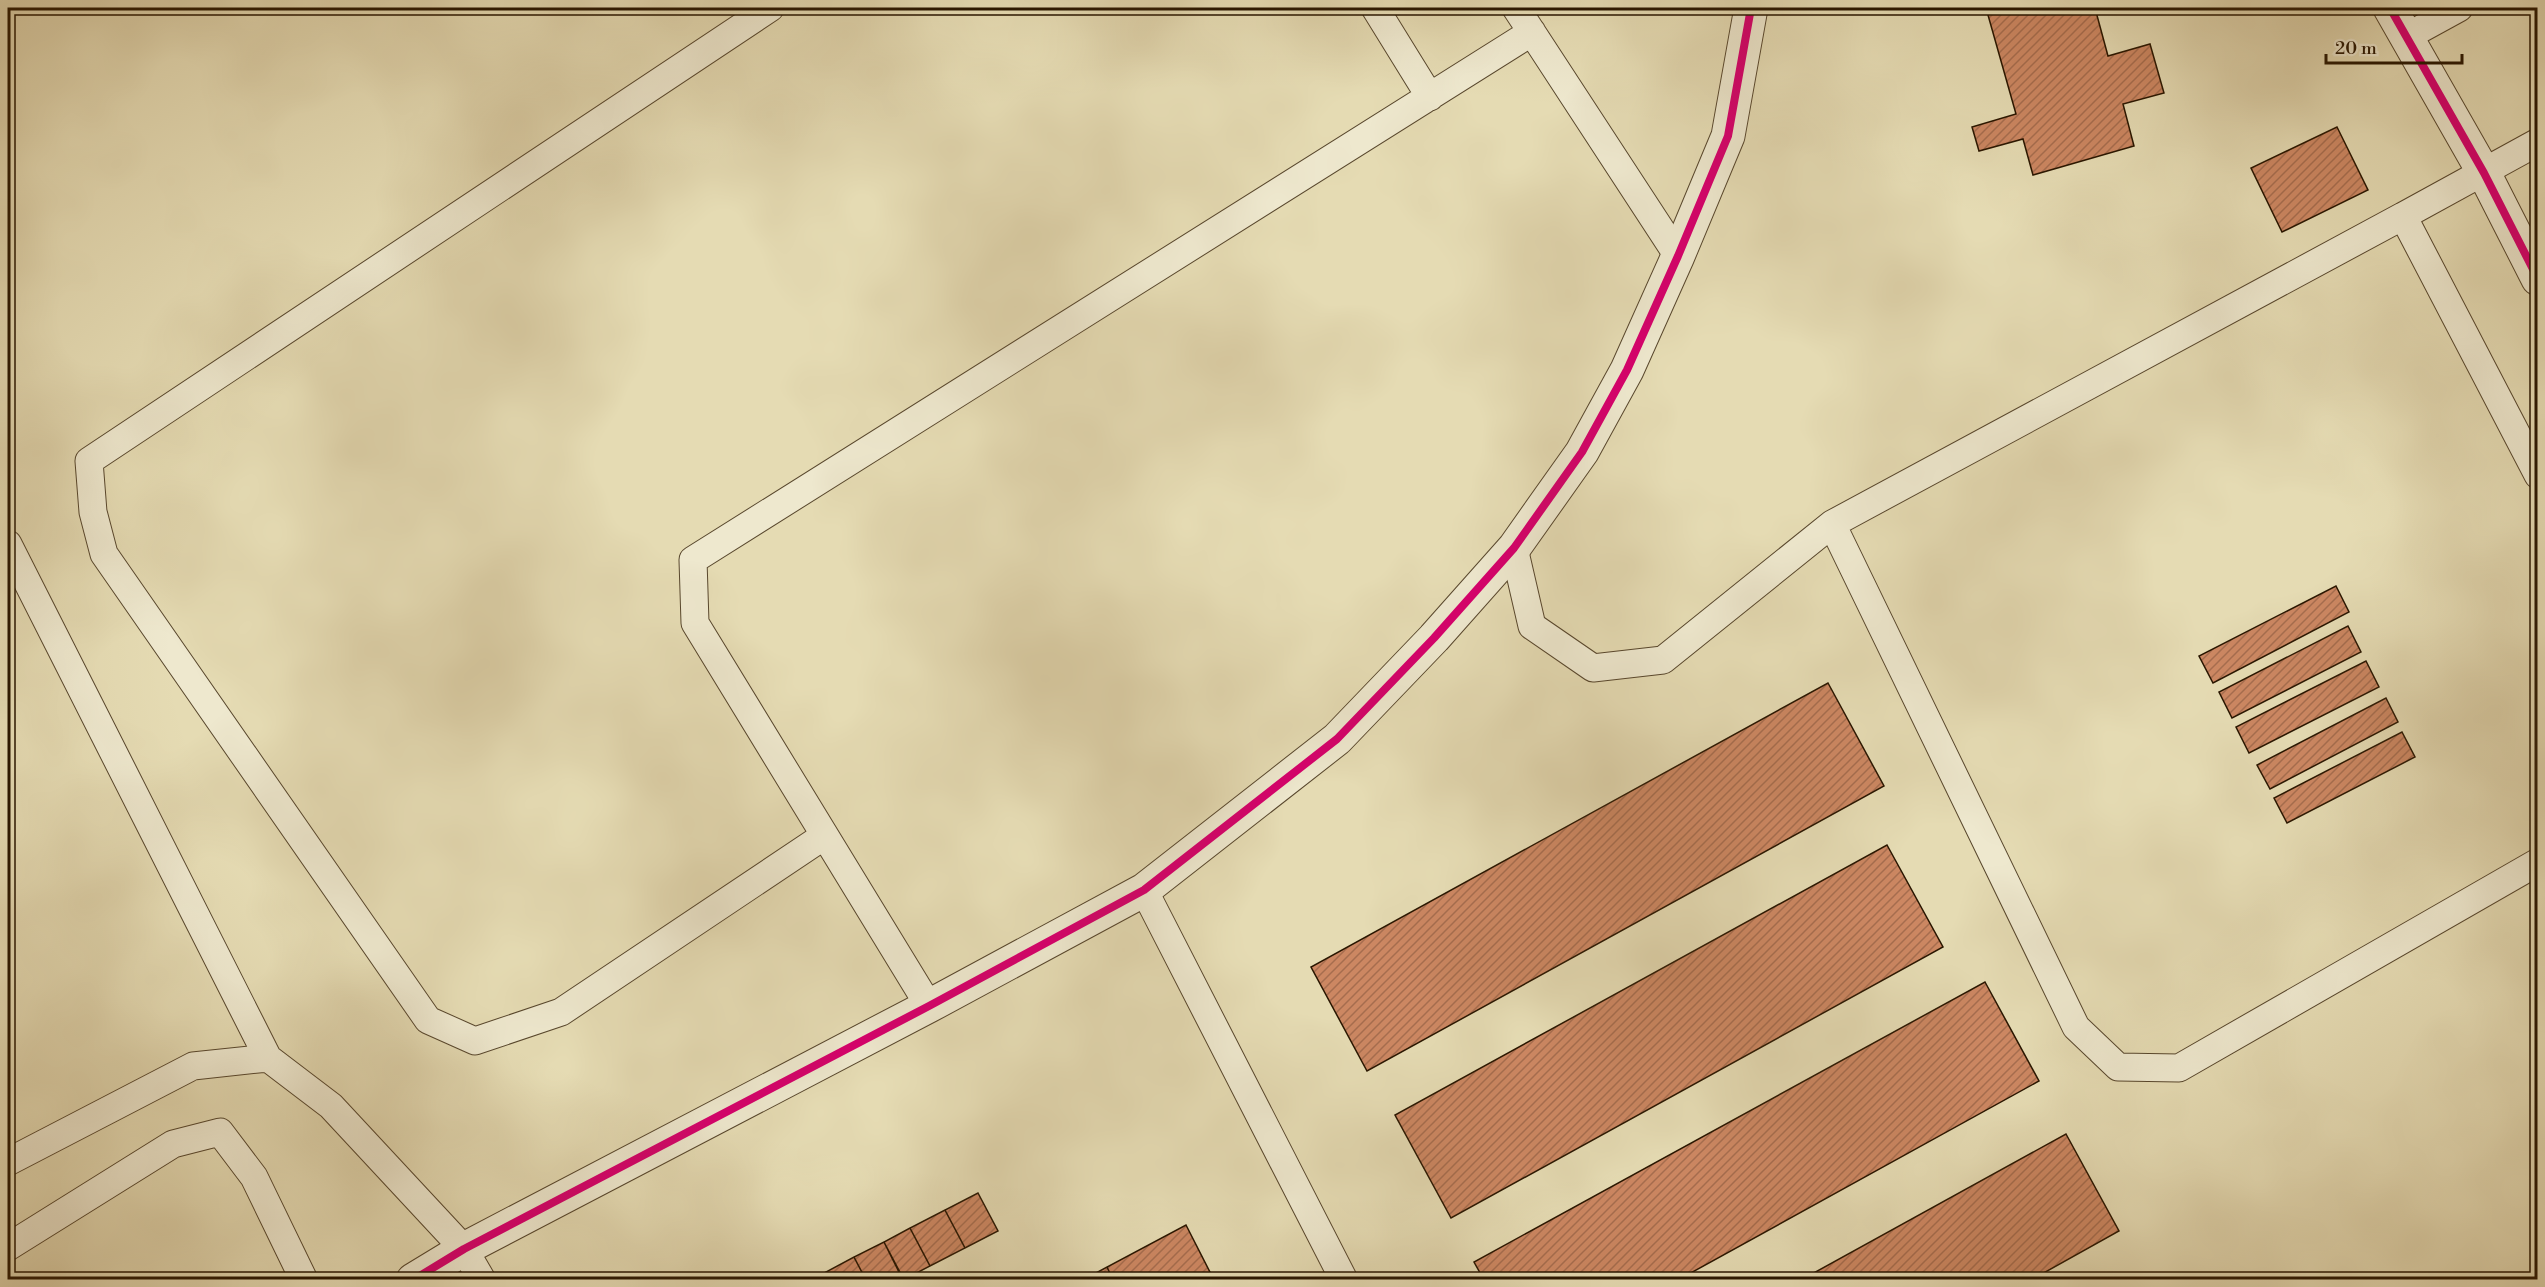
<svg xmlns="http://www.w3.org/2000/svg" width="2545" height="1287" font-family="'Libre Bodoni',serif">
<style>
.building{fill:url(#building-hatch);stroke:#291600;stroke-width:1.5}
.lines{fill:none;stroke-linecap:round;stroke-linejoin:round}
.lane-casing{stroke:#58472d;stroke-width:29}
.street-casing{stroke:#58472d;stroke-width:35}
.lane{stroke:#eee8ce;stroke-width:27}
.street{stroke:#eee8ce;stroke-width:33}
.cycleway-casing{stroke:#eee8ce;stroke-width:11}
.cycleway{stroke:#d6006c;stroke-width:8}
</style>
<defs>
<pattern id="building-hatch" width="6" height="6" patternUnits="userSpaceOnUse" patternTransform="scale(1.5)"><rect width="6" height="6" fill="#cc8762"/><path d="M-1 1l2-2M0 6l6-6M5 7l2-2" fill="none" stroke="#a66d4e"/></pattern>
</defs>
<rect width="100%" height="100%" fill="#e5dbb3"/>
<filter id="stains"><feTurbulence type="fractalNoise" baseFrequency=".00333" numOctaves="4"/><feColorMatrix values="0 0 0 0 .2 0 0 0 0 .09 0 0 0 0 .02 0 0 0 .5 -.17"/></filter>
<radialGradient id="worn" r=".72"><stop offset=".6" stop-color="#630" stop-opacity="0"/><stop offset="1" stop-color="#630" stop-opacity=".3"/></radialGradient>
<path class="building" d="M 1986,8 L 2095,8 L 2108,56 L 2150,44 L 2164,93 L 2123,104 L 2134,146 L 2033,175 L 2023,139 L 1979,151 L 1972,127 L 2016,114 Z
M 2337,127 L 2368,190 L 2282,232 L 2251,168 Z
M 2336,586 L 2349,612 L 2213,683 L 2199,656 Z
M 2348,626 L 2361,652 L 2232,718 L 2219,692 Z
M 2366,661 L 2379,687 L 2249,753 L 2236,727 Z
M 1828,683 L 1884,786 L 1367,1071 L 1311,967 Z
M 2386,698 L 2398,722 L 2270,789 L 2257,765 Z
M 2402,732 L 2415,757 L 2287,823 L 2274,798 Z
M 1887,845 L 1943,947 L 1451,1218 L 1395,1115 Z
M 1985,982 L 2039,1081 L 1678,1280 L 1484,1280 L 1474,1262 Z
M 2066,1134 L 2119,1231 L 2031,1280 L 1801,1280 Z
M 978,1193 L 998,1231 L 965,1248 L 945,1210 Z
M 945,1210 L 965,1248 L 930,1266 L 910,1228 Z
M 1186,1225 L 1214,1280 L 1113,1280 L 1107,1267 Z
M 910,1228 L 930,1266 L 903,1280 L 884,1242 Z
M 884,1242 L 903,1278 L 866,1280 L 854,1257 Z
M 854,1257 L 866,1280 L 830,1280 L 826,1272 Z
M 1107,1267 L 1113,1280 L 1083,1280 Z
M 826,1272 L 830,1280 L 811,1280 Z"/>
<g class="lines">
<g class="lane-casing">
<path id="lane" d="M 770,8 L 89,461 L 93,512 L 104,554 L 428,1020 L 475,1041 L 561,1012 L 824,836
M 1375,8 L 1430,97
M 1516,8 L 1678,256
M 2406,37 L 2459,8
M 2538,142 L 2403,216 L 2538,475
M 1832,524 L 2076,1027 L 2118,1067 L 2179,1068 L 2538,862
M 8,544 L 268,1058
M 1514,548 L 1532,626 L 1593,668 L 1663,660 L 1832,524 L 2403,216
M 1144,890 L 1344,1280
M 929,1006 L 695,623 L 693,560 L 1532,32
M 8,1162 L 193,1066 L 268,1058 L 331,1106 L 464,1249 L 482,1280
M 8,1247 L 173,1144 L 220,1132 L 254,1177 L 304,1280"/>
</g>
<g class="street-casing">
<path id="street" d="M 2390,8 L 2484,173 L 2538,279
M 413,1280 L 464,1249 L 929,1006 L 1144,890 L 1337,739 L 1434,638 L 1514,548 L 1582,452 L 1627,370 L 1678,256 L 1728,136 L 1751,8"/>
</g>
<use href="#lane" class="lane"/>
<use href="#street" class="street"/>
<g class="cycleway-casing">
<path id="cycleway" d="M 2390,8 L 2484,173 L 2538,279
M 413,1280 L 464,1249 L 929,1006 L 1144,890 L 1337,739 L 1434,638 L 1514,548 L 1582,452 L 1627,370 L 1678,256 L 1728,136 L 1751,8"/>
</g>
<use href="#cycleway" class="cycleway"/>
</g>
<rect width="2545" height="1287" fill="none" stroke="#e5dbb3" stroke-width="30"/>
<rect x="9" y="9" width="2527" height="1269" fill="none" stroke="#291600" stroke-width="3"/>
<rect x="15" y="15" width="2515" height="1257" fill="none" stroke="#291600" stroke-width="1.5"/>
<path d="M2326 54v9h136v-9" fill="none" stroke="#291600" stroke-width="3"/>
<text x="2335" y="54" font-size="18" fill="#291600" stroke="#eee8ce" stroke-width="4.5" paint-order="stroke">20 m</text>
<rect width="100%" height="100%" filter="url(#stains)"/>
<rect width="100%" height="100%" fill="url(#worn)"/>
</svg>
